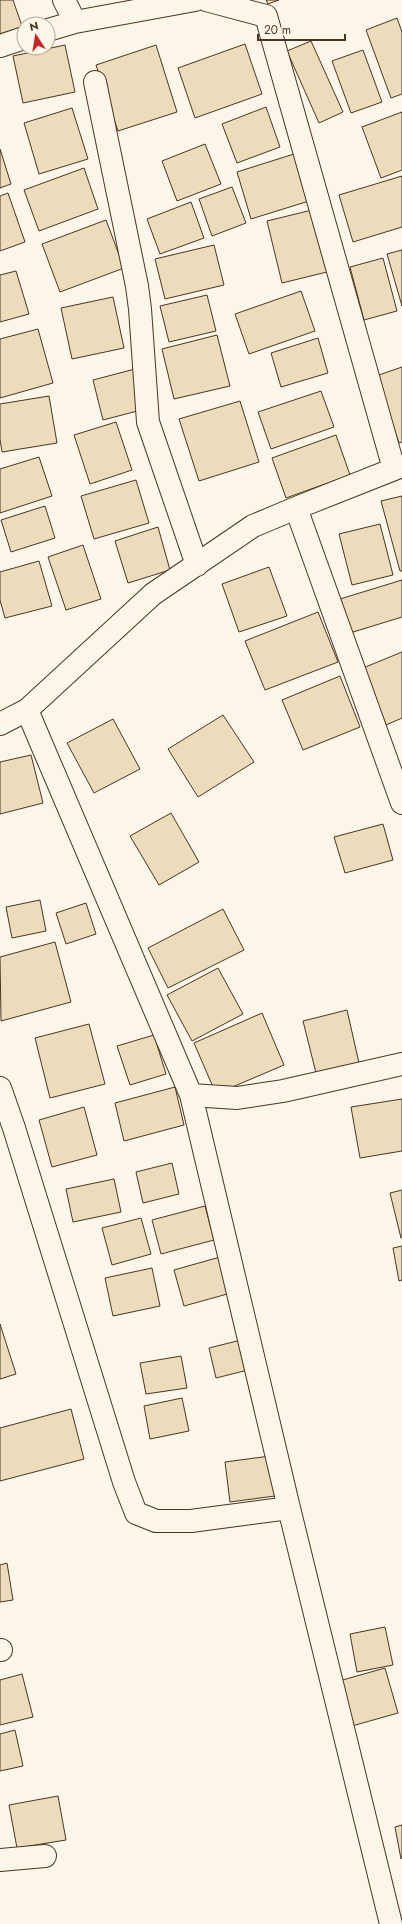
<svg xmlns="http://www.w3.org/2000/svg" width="402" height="1924" font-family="Jost,sans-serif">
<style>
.building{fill:#ecdcbc;stroke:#4a3520}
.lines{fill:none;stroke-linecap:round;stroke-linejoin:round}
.minor-casing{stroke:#4a3520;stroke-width:24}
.minor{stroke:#fbf6e9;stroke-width:22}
</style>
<rect width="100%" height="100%" fill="#fbf6e9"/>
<path class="building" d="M 0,0 L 13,0 L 23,29 L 0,37 Z
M 266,0 L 279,0 L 268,4 Z
M 397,18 L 402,32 L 402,94 L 391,98 L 366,30 Z
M 311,41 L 343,112 L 319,123 L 287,51 Z
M 245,44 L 262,94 L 195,118 L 178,68 Z
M 65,45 L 75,92 L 23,103 L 13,56 Z
M 156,45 L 177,112 L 118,131 L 96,65 Z
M 363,50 L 382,102 L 351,113 L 332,61 Z
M 266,107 L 280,147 L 237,163 L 222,124 Z
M 72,108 L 88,159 L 39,174 L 24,123 Z
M 402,112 L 402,170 L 381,178 L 362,127 Z
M 205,144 L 221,184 L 177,201 L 162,161 Z
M 0,149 L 11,184 L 0,188 Z
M 294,154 L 309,201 L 251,219 L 237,172 Z
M 84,168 L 98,209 L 39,231 L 24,190 Z
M 402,176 L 402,227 L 353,242 L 339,195 Z
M 232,187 L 246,223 L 212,236 L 199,199 Z
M 8,193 L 25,242 L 0,251 L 0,196 Z
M 191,202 L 204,238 L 160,254 L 147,219 Z
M 312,210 L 327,272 L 282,283 L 267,221 Z
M 106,220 L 124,268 L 60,292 L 42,244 Z
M 214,245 L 224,285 L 165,299 L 155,259 Z
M 402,250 L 402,306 L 387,254 Z
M 383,258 L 397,311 L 364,320 L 350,267 Z
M 16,271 L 29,314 L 0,322 L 0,275 Z
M 301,291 L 315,331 L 249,354 L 235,314 Z
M 207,295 L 216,331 L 169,342 L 160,306 Z
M 113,297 L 124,348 L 72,359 L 61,308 Z
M 38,329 L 53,383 L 0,398 L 0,339 Z
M 217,335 L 230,386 L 174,399 L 162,349 Z
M 318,338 L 328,373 L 281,387 L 271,353 Z
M 402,367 L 402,442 L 399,443 L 376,376 Z
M 135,369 L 145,409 L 103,420 L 93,380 Z
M 321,391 L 334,427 L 271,449 L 258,412 Z
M 49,396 L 57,443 L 2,452 L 0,439 L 0,404 Z
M 240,401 L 259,462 L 199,481 L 179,419 Z
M 116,422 L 132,470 L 90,484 L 74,435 Z
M 336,435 L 350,475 L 286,498 L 272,458 Z
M 39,457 L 52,496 L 0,513 L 0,469 Z
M 136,480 L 149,523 L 94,539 L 81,496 Z
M 402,496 L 402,571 L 400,571 L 381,501 Z
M 45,506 L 55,538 L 11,552 L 1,520 Z
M 380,524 L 393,575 L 352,585 L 339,534 Z
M 158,527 L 170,570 L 128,583 L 115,541 Z
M 83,545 L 101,599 L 66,610 L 48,557 Z
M 39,561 L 52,606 L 5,618 L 0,600 L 0,572 Z
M 269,567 L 287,616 L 239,632 L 222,584 Z
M 402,580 L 402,617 L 350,633 L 340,599 Z
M 318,612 L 338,662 L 265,690 L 245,641 Z
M 402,652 L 402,718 L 386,725 L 363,668 Z
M 340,676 L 360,727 L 303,750 L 282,700 Z
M 223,715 L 254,762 L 198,797 L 168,749 Z
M 113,719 L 140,769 L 94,793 L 67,743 Z
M 31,755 L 43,803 L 0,814 L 0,762 Z
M 171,813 L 199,862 L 159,885 L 130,836 Z
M 383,824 L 393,860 L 345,873 L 334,837 Z
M 40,900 L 46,931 L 12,938 L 6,907 Z
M 86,903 L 96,934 L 66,944 L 56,913 Z
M 223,909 L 244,950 L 168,988 L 148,948 Z
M 55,942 L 71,1002 L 1,1021 L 0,957 Z
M 218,968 L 243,1014 L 192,1041 L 167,995 Z
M 347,1010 L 359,1063 L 316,1073 L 303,1021 Z
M 262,1013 L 284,1065 L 216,1094 L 194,1043 Z
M 89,1024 L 105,1084 L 50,1098 L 35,1038 Z
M 154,1035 L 166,1074 L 130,1085 L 117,1046 Z
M 175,1087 L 184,1125 L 124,1141 L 115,1103 Z
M 402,1099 L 402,1151 L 360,1158 L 351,1107 Z
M 84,1107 L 97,1155 L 52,1167 L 39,1120 Z
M 172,1163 L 179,1194 L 143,1203 L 136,1172 Z
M 114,1179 L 121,1212 L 73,1222 L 66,1189 Z
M 402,1190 L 402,1238 L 401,1238 L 390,1193 Z
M 205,1206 L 214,1240 L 161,1254 L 152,1220 Z
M 141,1218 L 151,1254 L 112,1265 L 102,1228 Z
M 402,1246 L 402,1280 L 399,1281 L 393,1248 Z
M 220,1257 L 231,1293 L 184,1306 L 174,1270 Z
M 152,1268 L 160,1306 L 113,1316 L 105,1278 Z
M 0,1324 L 16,1374 L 0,1379 Z
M 245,1339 L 252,1369 L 216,1378 L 209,1348 Z
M 181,1356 L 187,1388 L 146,1394 L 140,1363 Z
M 182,1398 L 189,1431 L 150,1439 L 144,1406 Z
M 71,1409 L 84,1459 L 0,1481 L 0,1428 Z
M 270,1456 L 275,1496 L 230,1502 L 225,1462 Z
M 7,1563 L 13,1600 L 0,1602 L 0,1565 Z
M 385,1627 L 393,1665 L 357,1672 L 350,1634 Z
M 385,1668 L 398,1713 L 352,1726 L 339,1681 Z
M 22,1674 L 33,1717 L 0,1725 L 0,1680 Z
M 15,1730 L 23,1766 L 0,1771 L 0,1734 Z
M 58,1796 L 66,1840 L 17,1848 L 9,1805 Z
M 402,1825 L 402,1858 L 401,1859 L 395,1827 Z"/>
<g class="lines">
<g class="minor-casing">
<path id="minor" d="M 64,0 L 75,22
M 206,0 L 266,16 L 394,469
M 48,30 L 75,22 L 195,0
M 0,46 L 24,38
M 95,82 L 137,286 L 140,309 L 148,422 L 197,565
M 296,508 L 402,803
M 27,710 L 191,1095 L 289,1508 L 391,1924
M 0,724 L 27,710 L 153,594 L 253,526 L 296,508 L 402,466
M 0,1088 L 14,1128 L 124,1482 L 136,1513 L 156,1521 L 191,1521 L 289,1508
M 191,1095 L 237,1098 L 283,1091 L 402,1064
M 0,1650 L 1,1650
M 0,1860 L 45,1856"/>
</g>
<use href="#minor" class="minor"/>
</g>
<g transform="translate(36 36) rotate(348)"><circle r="19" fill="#fbf6e9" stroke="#b4a999"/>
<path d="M0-3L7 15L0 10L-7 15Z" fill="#c62828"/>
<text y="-6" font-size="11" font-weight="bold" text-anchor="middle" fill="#4a3520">N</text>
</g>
<path d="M258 34v6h87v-6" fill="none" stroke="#4a3520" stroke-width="2"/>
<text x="264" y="34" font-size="12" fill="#4a3520" stroke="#fbf6e9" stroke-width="3" paint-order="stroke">20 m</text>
</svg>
